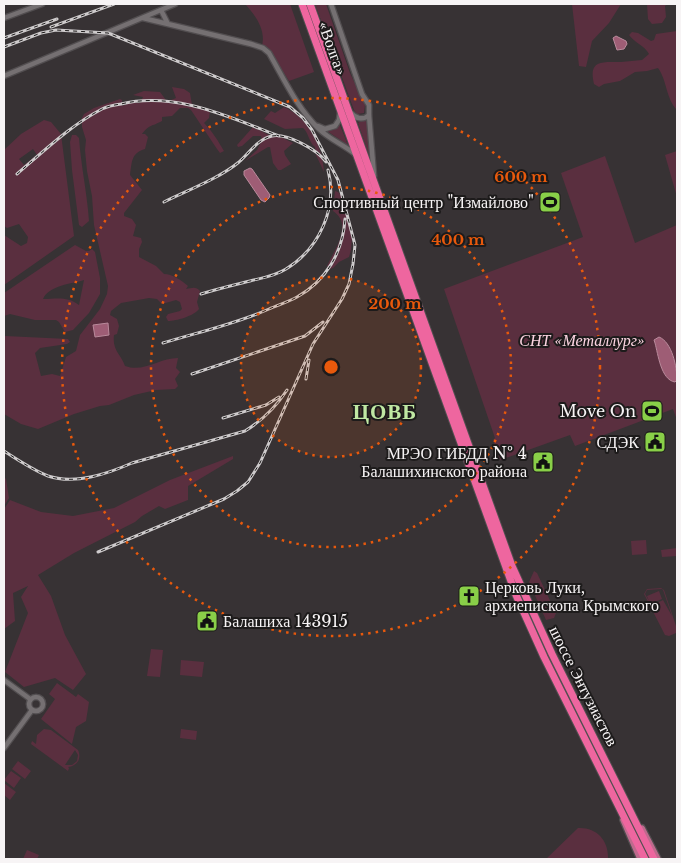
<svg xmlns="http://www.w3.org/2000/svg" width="681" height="863" font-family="'Libre Baskerville',serif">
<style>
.green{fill:#5a2f3f;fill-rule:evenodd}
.water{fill:#9e5d75;stroke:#b98a9b}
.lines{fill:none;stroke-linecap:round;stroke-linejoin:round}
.minor-casing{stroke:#524e50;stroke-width:7}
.major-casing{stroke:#524e50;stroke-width:8}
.highway-casing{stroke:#524e50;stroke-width:9}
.minor{stroke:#757072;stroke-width:4.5}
.major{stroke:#be6a8d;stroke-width:5.5}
.highway{stroke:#ee669f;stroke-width:7}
.rail-casing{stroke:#cecbcc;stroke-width:3}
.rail{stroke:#1d1b1b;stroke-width:1;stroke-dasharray:4;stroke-linecap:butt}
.ring{fill:none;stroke:#e8590c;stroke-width:2.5;stroke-dasharray:2.5 5}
.labels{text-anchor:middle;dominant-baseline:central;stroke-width:4;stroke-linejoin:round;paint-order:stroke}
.street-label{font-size:16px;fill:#f7f4f5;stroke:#1d1b1b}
.poi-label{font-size:16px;fill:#f7f4f5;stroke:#1d1b1b;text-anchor:end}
.park-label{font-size:16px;font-style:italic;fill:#fcd4e1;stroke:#1d1b1b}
.district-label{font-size:21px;font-weight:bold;letter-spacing:1px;fill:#c0e8a3;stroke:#1d1b1b}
.centre{fill:#e8590c;stroke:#1d1b1b;stroke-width:2.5}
.ring-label{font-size:15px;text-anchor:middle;font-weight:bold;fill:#e8590c;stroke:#1d1b1b;stroke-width:4;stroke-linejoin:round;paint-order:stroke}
</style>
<rect width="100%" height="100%" fill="#373234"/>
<path class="green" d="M 245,4 L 290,4 L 314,72 L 289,81 L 271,53 L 262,46 C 266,30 256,16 245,4 Z
M 315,4 L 326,4 L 350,73 L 365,105 L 364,113 L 357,114 L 354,110 Z
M 572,4 L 621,4 L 609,23 L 592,41 L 586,67 L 579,66 Z
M 647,4 L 667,4 L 665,6 L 666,17 L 662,23 L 652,24 L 648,19 Z
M 677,31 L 677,110 C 666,99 667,80 658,68 L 647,71 L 635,72 L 620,81 L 604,84 L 599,87 L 594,84 C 588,59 603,62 621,62 C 628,61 635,61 642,60 L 649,54 C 645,46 635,43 629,35 L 632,32 L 638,33 L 651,41 L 654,40 L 656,34 Z
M 172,87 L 184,89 L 190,93 L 192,105 L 210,111 L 209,118 L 204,123 C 213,132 218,141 224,151 L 220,153 L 217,149 L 191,110 L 188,108 L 180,108 L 172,116 L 162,117 L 162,121 C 151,127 150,124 142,134 L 145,134 L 148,137 L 145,149 C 131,153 132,162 130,175 L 142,190 L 124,213 L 124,216 L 132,219 L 136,225 L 133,236 L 141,238 L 142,242 L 139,249 L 139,257 L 156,266 L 164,274 C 172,274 181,280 188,286 L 186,289 C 192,288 196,286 200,291 L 197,302 L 199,309 C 194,316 176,321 168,321 L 166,317 L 168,314 L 180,311 L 182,309 L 180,302 L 176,300 L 162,304 L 157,299 L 149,298 L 121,303 L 111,311 L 110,315 L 117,319 L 119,326 L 117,334 L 114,335 C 112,351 121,354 125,366 C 144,373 159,358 178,358 L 176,368 L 180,372 L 175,379 L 178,386 L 175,389 L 156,390 L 134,395 L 109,405 L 100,406 L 74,414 L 38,429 L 21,424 L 4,414 L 4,333 L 5,336 L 68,339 L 70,342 L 67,344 L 40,348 L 35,353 L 41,376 L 52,374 L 60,376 L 66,357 L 76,351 L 80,335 L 100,309 L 107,294 L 108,286 L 94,225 L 92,196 L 87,171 L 85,150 L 86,140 L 82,127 L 82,118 L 84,114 L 94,108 L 120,99 L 122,100 L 122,106 L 130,103 L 140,103 L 143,97 L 133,95 L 144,91 L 160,92 L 166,100 L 169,101 L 176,98 Z
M 284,107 C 309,118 323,148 324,172 L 316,155 L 315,147 C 309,143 309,133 303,128 L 285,129 L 264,119 L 271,111 L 275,113 Z
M 368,119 L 371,161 L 358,123 L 362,120 Z
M 44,120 L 51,122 L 61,134 L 74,236 L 4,285 L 4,235 L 21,246 L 27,243 L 28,237 L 19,224 L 7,228 L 4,226 L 4,150 L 21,134 ZM 33,149 L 37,155 L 24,165 L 19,159 Z
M 339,123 L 348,145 L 327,131 L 335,127 Z
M 253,127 L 269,135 L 279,136 L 293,143 L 284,151 L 285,155 L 291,164 L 281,170 L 278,170 L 273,163 L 270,147 L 268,147 L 245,161 L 257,150 L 262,140 L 261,136 L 253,136 L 242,146 L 238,147 L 237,145 Z
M 72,135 L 76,135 L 79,138 C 81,166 87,193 89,221 L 82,227 L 79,225 L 72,170 L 70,142 Z
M 677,151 L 677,197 L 665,155 Z
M 605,156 L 635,243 L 677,225 L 677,420 L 673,409 L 575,446 L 570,435 L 500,460 L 493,440 L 495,438 L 444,289 L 583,237 L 561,173 Z
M 335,191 L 338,192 L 341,195 L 352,237 L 351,250 L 349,257 L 339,262 L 333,268 L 330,269 L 327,266 C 334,250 354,225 333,211 Z
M 75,245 L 86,251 L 89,251 L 92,249 L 95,252 L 100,278 L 100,294 L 89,313 L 73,330 L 65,332 L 59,322 L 56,320 L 35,320 L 10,314 L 4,316 L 4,293 ZM 84,280 L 79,305 C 67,296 57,299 43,299 C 49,285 72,284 84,280 Z
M 233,456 L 233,459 L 188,486 L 188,500 L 165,509 L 159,506 L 142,516 L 135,522 L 74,553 L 38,575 L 51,596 L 65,635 L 86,674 L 73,690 L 55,678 L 24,687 L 5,672 L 28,613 L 21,597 L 28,586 L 13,593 L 15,621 L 4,629 L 4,509 L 10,500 L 41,512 L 73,516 L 114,508 L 170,480 Z
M 4,477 L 6,479 L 9,498 L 4,506 Z
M 646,540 L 647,554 L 632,555 L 631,541 Z
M 677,548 L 677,556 L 662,557 L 661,550 Z
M 534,571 L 537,573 L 556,613 L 554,618 L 546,620 L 529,582 Z
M 661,588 L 664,590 L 677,629 L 676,633 L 669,636 L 665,635 L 644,594 L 647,589 ZM 662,589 L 663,590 L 672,616 L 663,600 L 651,606 L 650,604 L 662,599 L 659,591 L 647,596 L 649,601 L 645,594 L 647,590 Z
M 151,649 L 163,650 L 160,677 L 147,676 Z
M 181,660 L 204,662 L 202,677 L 180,675 Z
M 57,683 L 76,697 L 78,694 L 89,702 L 86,721 L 76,727 L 72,744 L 41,719 L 55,699 L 49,694 Z
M 44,729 L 51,730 L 78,750 C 82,759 77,766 68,767 L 69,768 L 68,771 L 31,744 L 32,741 L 36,744 L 37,735 ZM 75,750 L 78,755 L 77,761 L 72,765 L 65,765 Z
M 181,729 L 197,731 L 196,740 L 180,738 Z
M 18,761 L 31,771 L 25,779 L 12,769 Z
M 11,771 L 21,778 L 14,788 L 4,780 Z
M 4,783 L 16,792 L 10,800 L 4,795 Z
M 578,828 C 597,827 609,841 608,859 L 546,859 Z
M 27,850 L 39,855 L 37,859 L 23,859 Z"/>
<path class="water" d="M 616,36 L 626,41 L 627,44 L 624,49 L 617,50 L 613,38 Z
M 250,168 L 252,169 L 270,195 L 269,198 L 265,202 L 261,200 L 244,175 L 244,171 Z
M 108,323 L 109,335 L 95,337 L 93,325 Z
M 659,337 C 672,342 677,367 677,380 L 675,382 C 661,380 658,354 655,343 L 654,340 Z"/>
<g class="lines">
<g class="minor-casing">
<path id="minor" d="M 331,4 L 362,94 L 369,105 L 369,115 L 374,176
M 161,10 L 168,24
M 4,18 L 42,4
M 143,18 L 251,44 L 263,48 L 269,53 C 284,79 297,108 319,129 C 329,139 344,145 355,154
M 4,76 L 175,4
M 351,113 C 355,118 363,121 369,115
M 318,126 L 325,129 L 335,126 L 339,120 L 340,113
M 4,680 L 30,699
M29 704a7 7 0 1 1 14 0a7 7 0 1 1-14 0Z
M 4,748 L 32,710"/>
</g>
<g class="major-casing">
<path id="major" d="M 623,820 L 640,859
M 642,828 L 658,859"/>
</g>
<g class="highway-casing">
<path id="highway" d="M 302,4 L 516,595 L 544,657 L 645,859
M 310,4 L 512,566 L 552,654 L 654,859"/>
</g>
<use href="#minor" class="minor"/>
<use href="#major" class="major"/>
<use href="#highway" class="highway"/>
<g class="rail-casing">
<path id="rail" d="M 51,27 L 114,4
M 4,38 L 57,19
M 4,47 L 41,33 L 56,30 L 108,33 L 290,107 L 303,118 L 312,130 L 338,180 L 355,245 L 353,264 L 349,284 L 342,299 L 313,344 L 260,463 L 248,482 L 237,491 L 224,499 L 98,552
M 17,174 C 44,151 71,125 102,109 C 108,106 114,105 121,104 C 175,91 229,117 279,136
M 164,202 C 186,191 220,178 239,162 C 249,153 258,139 272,136 C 287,133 318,150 326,162
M 201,294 C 217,289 234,285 250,281 C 262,278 275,276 286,269 C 319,249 338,208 328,170
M 163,343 C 199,332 235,324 269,309 C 278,305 288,302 297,297 C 326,281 343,252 345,219
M 192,374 L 305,336 L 323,322
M 306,379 L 309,360
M 223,418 L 266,405 L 279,397
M 4,451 C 18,460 33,470 48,476 C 75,485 107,474 132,463 L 245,431 C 263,420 276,407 287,390"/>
</g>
<use href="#rail" class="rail"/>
</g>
<circle cx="331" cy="367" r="90" fill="#e8590c" fill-opacity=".12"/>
<g class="ring">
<circle cx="331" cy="367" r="90"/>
<circle cx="331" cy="367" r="180"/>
<circle cx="331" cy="367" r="269"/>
</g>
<defs>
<g id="stadium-square" transform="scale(1.125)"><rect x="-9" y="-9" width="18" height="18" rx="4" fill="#89cf48" stroke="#1d1b1b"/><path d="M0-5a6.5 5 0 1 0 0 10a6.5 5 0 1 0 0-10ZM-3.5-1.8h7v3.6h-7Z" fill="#111"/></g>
<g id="civic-square" transform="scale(1.125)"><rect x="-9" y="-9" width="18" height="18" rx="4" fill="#89cf48" stroke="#1d1b1b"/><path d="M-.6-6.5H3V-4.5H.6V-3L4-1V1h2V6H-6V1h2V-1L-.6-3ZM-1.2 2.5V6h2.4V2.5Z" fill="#111"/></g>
<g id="church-square" transform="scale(1.125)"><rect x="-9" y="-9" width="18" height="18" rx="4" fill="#89cf48" stroke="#1d1b1b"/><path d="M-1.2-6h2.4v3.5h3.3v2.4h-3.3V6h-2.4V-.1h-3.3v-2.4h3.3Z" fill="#111"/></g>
</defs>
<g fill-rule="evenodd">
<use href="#stadium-square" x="550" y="202"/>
<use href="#stadium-square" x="652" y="411"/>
<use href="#civic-square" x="655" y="442"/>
<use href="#civic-square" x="543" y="462"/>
<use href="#church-square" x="469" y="596"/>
<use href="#civic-square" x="207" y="621"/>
</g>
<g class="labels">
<g class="street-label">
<text transform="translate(333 48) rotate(70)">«Волга»</text>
<text transform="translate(584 686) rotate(63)">шоссе Энтузиастов</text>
</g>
<g class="poi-label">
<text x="534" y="202">Спортивный центр "Измайлово"</text>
<text x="636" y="411">Move On</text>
<text x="639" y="442">СДЭК</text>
<text x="527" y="453">МРЭО ГИБДД № 4<tspan x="527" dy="18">Балашихинского района</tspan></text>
<text x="485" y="587" text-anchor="start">Церковь Луки,<tspan x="485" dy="18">архиепископа Крымского</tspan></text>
<text x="223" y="621" text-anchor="start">Балашиха 143915</text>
</g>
<g class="park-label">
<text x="582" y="340">СНТ «Металлург»</text>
</g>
<g class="district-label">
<text x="385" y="412">ЦОВБ</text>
</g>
</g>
<circle cx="331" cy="367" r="8" class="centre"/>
<g class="ring-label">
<text x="521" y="182">600 m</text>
<text x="458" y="245">400 m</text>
<text x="395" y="309">200 m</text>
</g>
<rect width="681" height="863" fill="none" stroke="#f7f4f5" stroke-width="10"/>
</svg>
